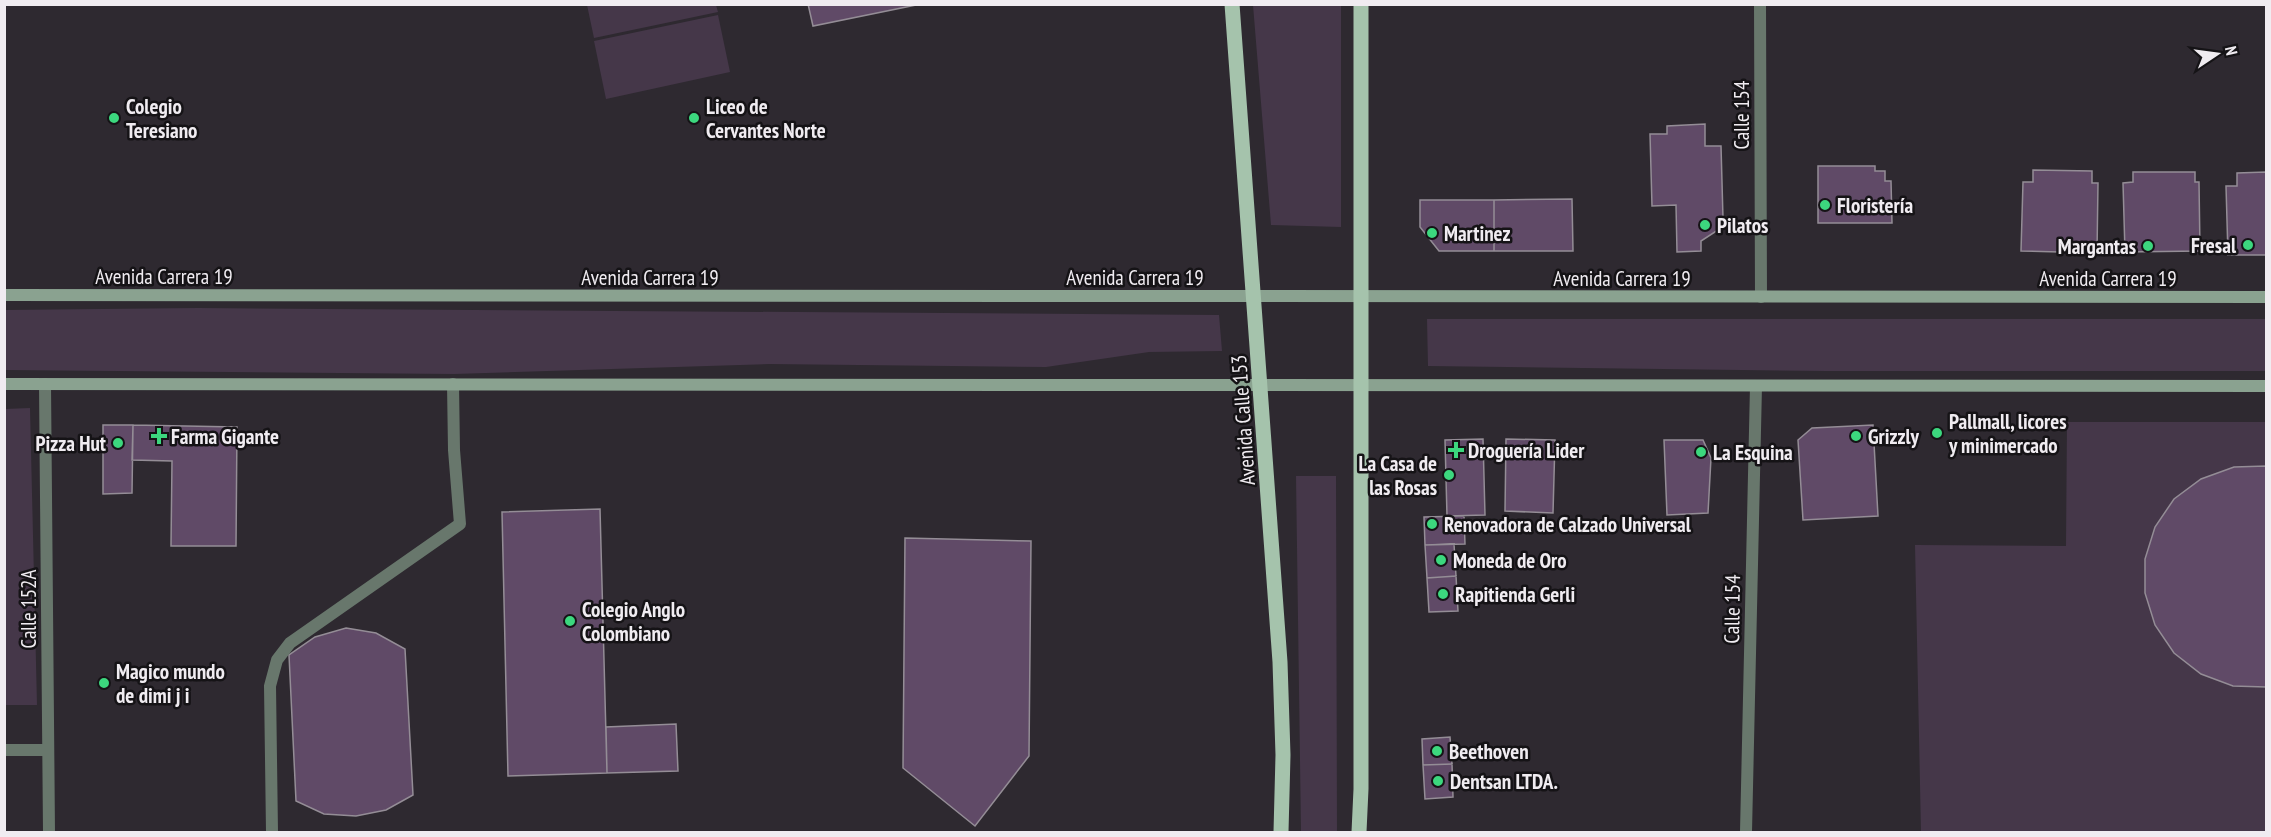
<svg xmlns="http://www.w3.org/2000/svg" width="2271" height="837" font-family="'PT Sans Narrow',sans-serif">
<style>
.green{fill:#453749}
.building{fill:#604a67;stroke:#948d96;stroke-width:1.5}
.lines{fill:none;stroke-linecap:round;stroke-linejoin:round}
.service{stroke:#68776c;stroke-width:12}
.minor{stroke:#68776c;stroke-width:12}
.secondary{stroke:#8aa290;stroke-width:12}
.primary{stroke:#a5c3ac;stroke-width:15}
.poi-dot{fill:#3cd77e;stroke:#151316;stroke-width:2}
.labels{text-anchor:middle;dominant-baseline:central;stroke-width:5;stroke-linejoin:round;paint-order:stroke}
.poi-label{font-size:21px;font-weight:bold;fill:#f0ecf1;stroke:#151316;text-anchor:start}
.street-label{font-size:21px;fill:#f0ecf1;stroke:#151316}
</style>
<rect width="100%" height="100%" fill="#2e2930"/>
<path class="green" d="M 587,5 L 716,5 L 718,12 L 594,38 Z
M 1253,5 L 1341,5 L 1341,227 L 1271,225 Z
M 718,15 L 730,72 L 606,99 L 594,41 Z
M 198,308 L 1219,315 L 1222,351 L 1149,352 L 1046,367 L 769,364 L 454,374 L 5,370 L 5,310 Z
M 1427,319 L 2266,319 L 2266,371 L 1827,371 L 1428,366 Z
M 30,408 L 37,705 L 5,705 L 5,409 Z
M 2067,422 L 2266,422 L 2266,832 L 1921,832 L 1915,545 L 2066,546 Z
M 1296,476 L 1336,476 L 1337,832 L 1301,832 Z"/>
<path class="building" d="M 808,4 L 921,4 L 813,26 Z
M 1705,124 L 1705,146 L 1721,146 L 1723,218 L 1718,230 L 1701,241 L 1701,251 L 1677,252 L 1676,205 L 1652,206 L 1650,134 L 1667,134 L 1667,126 Z
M 1818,166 L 1875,166 L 1875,171 L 1885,171 L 1885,181 L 1891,181 L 1892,223 L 1818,223 Z
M 2033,170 L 2092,171 L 2092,183 L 2098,183 L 2097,253 L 2021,251 L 2023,182 L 2033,182 Z
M 2133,172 L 2195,172 L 2195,182 L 2199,182 L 2200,251 L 2125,252 L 2123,183 L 2133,182 Z
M 2266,172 L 2266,255 L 2228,255 L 2226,186 L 2237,186 L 2237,173 Z
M 1572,199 L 1573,251 L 1494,251 L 1494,200 Z
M 1420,200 L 1494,200 L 1494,251 L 1439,251 L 1420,227 Z
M 103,425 L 133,425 L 132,493 L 103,494 Z
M 133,425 L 237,427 L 236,546 L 171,546 L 172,461 L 132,460 Z
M 1873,425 L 1878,516 L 1803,520 L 1798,440 L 1812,428 Z
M 1483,439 L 1485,515 L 1447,516 L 1445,440 Z
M 1506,439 L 1555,440 L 1553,513 L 1505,511 Z
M 1664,440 L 1703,440 L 1711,458 L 1708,513 L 1667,515 Z
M 2266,466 L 2266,687 L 2233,686 L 2201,674 L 2174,653 L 2155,625 L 2145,593 L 2145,559 L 2155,527 L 2174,499 L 2201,479 L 2234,467 Z
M 600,509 L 607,773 L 508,776 L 502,512 Z
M 1464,516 L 1465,544 L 1425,545 L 1424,517 Z
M 905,538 L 1031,541 L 1029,756 L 975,826 L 903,768 Z
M 1454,544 L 1456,576 L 1427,578 L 1425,545 Z
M 1456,576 L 1458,611 L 1429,612 L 1427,578 Z
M 346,628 L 376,633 L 405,649 L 413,795 L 386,810 L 356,816 L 324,814 L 296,801 L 289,655 L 315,637 Z
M 676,724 L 678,771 L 607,773 L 606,727 Z
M 1450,737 L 1452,764 L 1423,765 L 1422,739 Z
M 1452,764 L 1453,797 L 1425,799 L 1423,765 Z"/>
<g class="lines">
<path class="service" d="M 272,832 L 270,686 L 277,660 L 290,643 L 460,524 L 454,450 L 453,384"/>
<path class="minor" d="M 1760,4 L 1761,297
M 45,384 L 49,832
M 4,750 L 48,750
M 1746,832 L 1756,386"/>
<path class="secondary" d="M 4,295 L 2266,297
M 4,384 L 2266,386"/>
<path class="primary" d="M 1232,4 L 1280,662 L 1283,755 L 1281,832
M 1359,832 L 1361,789 L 1361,4"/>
</g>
<g class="poi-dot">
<circle cx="114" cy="118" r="6"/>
<circle cx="694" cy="118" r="6"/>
<circle cx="1825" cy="205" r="6"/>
<circle cx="1705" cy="225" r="6"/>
<circle cx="1432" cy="233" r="6"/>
<circle cx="2248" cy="245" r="6"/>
<circle cx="2148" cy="246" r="6"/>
<circle cx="1937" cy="433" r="6"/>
<path d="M156 427h6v6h6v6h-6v6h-6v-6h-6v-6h6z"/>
<circle cx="1856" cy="436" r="6"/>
<circle cx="118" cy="443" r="6"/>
<path d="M1453 441h6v6h6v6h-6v6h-6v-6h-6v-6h6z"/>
<circle cx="1701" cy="452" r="6"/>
<circle cx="1449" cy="475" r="6"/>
<circle cx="1432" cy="524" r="6"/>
<circle cx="1441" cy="560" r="6"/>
<circle cx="1443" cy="594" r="6"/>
<circle cx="570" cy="621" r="6"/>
<circle cx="104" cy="683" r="6"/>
<circle cx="1437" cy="751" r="6"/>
<circle cx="1438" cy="781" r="6"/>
</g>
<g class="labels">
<g class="poi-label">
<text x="126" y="106">Colegio<tspan x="126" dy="24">Teresiano</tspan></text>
<text x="706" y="106">Liceo de<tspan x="706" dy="24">Cervantes Norte</tspan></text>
<text x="1837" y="205">Floristería</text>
<text x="1717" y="225">Pilatos</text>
<text x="1444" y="233">Martinez</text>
<text x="2236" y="245" text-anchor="end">Fresal</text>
<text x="2136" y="246" text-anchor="end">Margantas</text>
<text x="1949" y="421">Pallmall, licores<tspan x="1949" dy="24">y minimercado</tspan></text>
<text x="171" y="436">Farma Gigante</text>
<text x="1868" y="436">Grizzly</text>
<text x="106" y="443" text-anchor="end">Pizza Hut</text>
<text x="1468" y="450">Droguería Lider</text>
<text x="1713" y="452">La Esquina</text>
<text x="1437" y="463" text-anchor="end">La Casa de<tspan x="1437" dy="24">las Rosas</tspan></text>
<text x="1444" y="524">Renovadora de Calzado Universal</text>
<text x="1453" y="560">Moneda de Oro</text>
<text x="1455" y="594">Rapitienda Gerli</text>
<text x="582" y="609">Colegio Anglo<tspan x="582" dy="24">Colombiano</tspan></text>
<text x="116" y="671">Magico mundo<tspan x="116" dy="24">de dimi j i</tspan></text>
<text x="1449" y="751">Beethoven</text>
<text x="1450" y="781">Dentsan LTDA.</text>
</g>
<g class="street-label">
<text transform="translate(1741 115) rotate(-90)">Calle 154</text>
<text x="164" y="276">Avenida Carrera 19</text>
<text x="650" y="277">Avenida Carrera 19</text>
<text x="1135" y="277">Avenida Carrera 19</text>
<text x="1622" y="278">Avenida Carrera 19</text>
<text x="2108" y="278">Avenida Carrera 19</text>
<text transform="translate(1243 420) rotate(-94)">Avenida Calle 153</text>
<text transform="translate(28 609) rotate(-90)">Calle 152A</text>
<text transform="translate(1732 609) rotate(-89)">Calle 154</text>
</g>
</g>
<rect width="2271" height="837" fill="none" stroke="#f0ecf1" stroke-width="12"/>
<g transform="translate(2217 54) rotate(77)" stroke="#151316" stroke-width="4.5" paint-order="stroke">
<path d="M0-4.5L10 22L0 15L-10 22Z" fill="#f0ecf1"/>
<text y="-9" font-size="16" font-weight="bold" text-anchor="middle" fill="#f0ecf1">N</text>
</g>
</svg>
